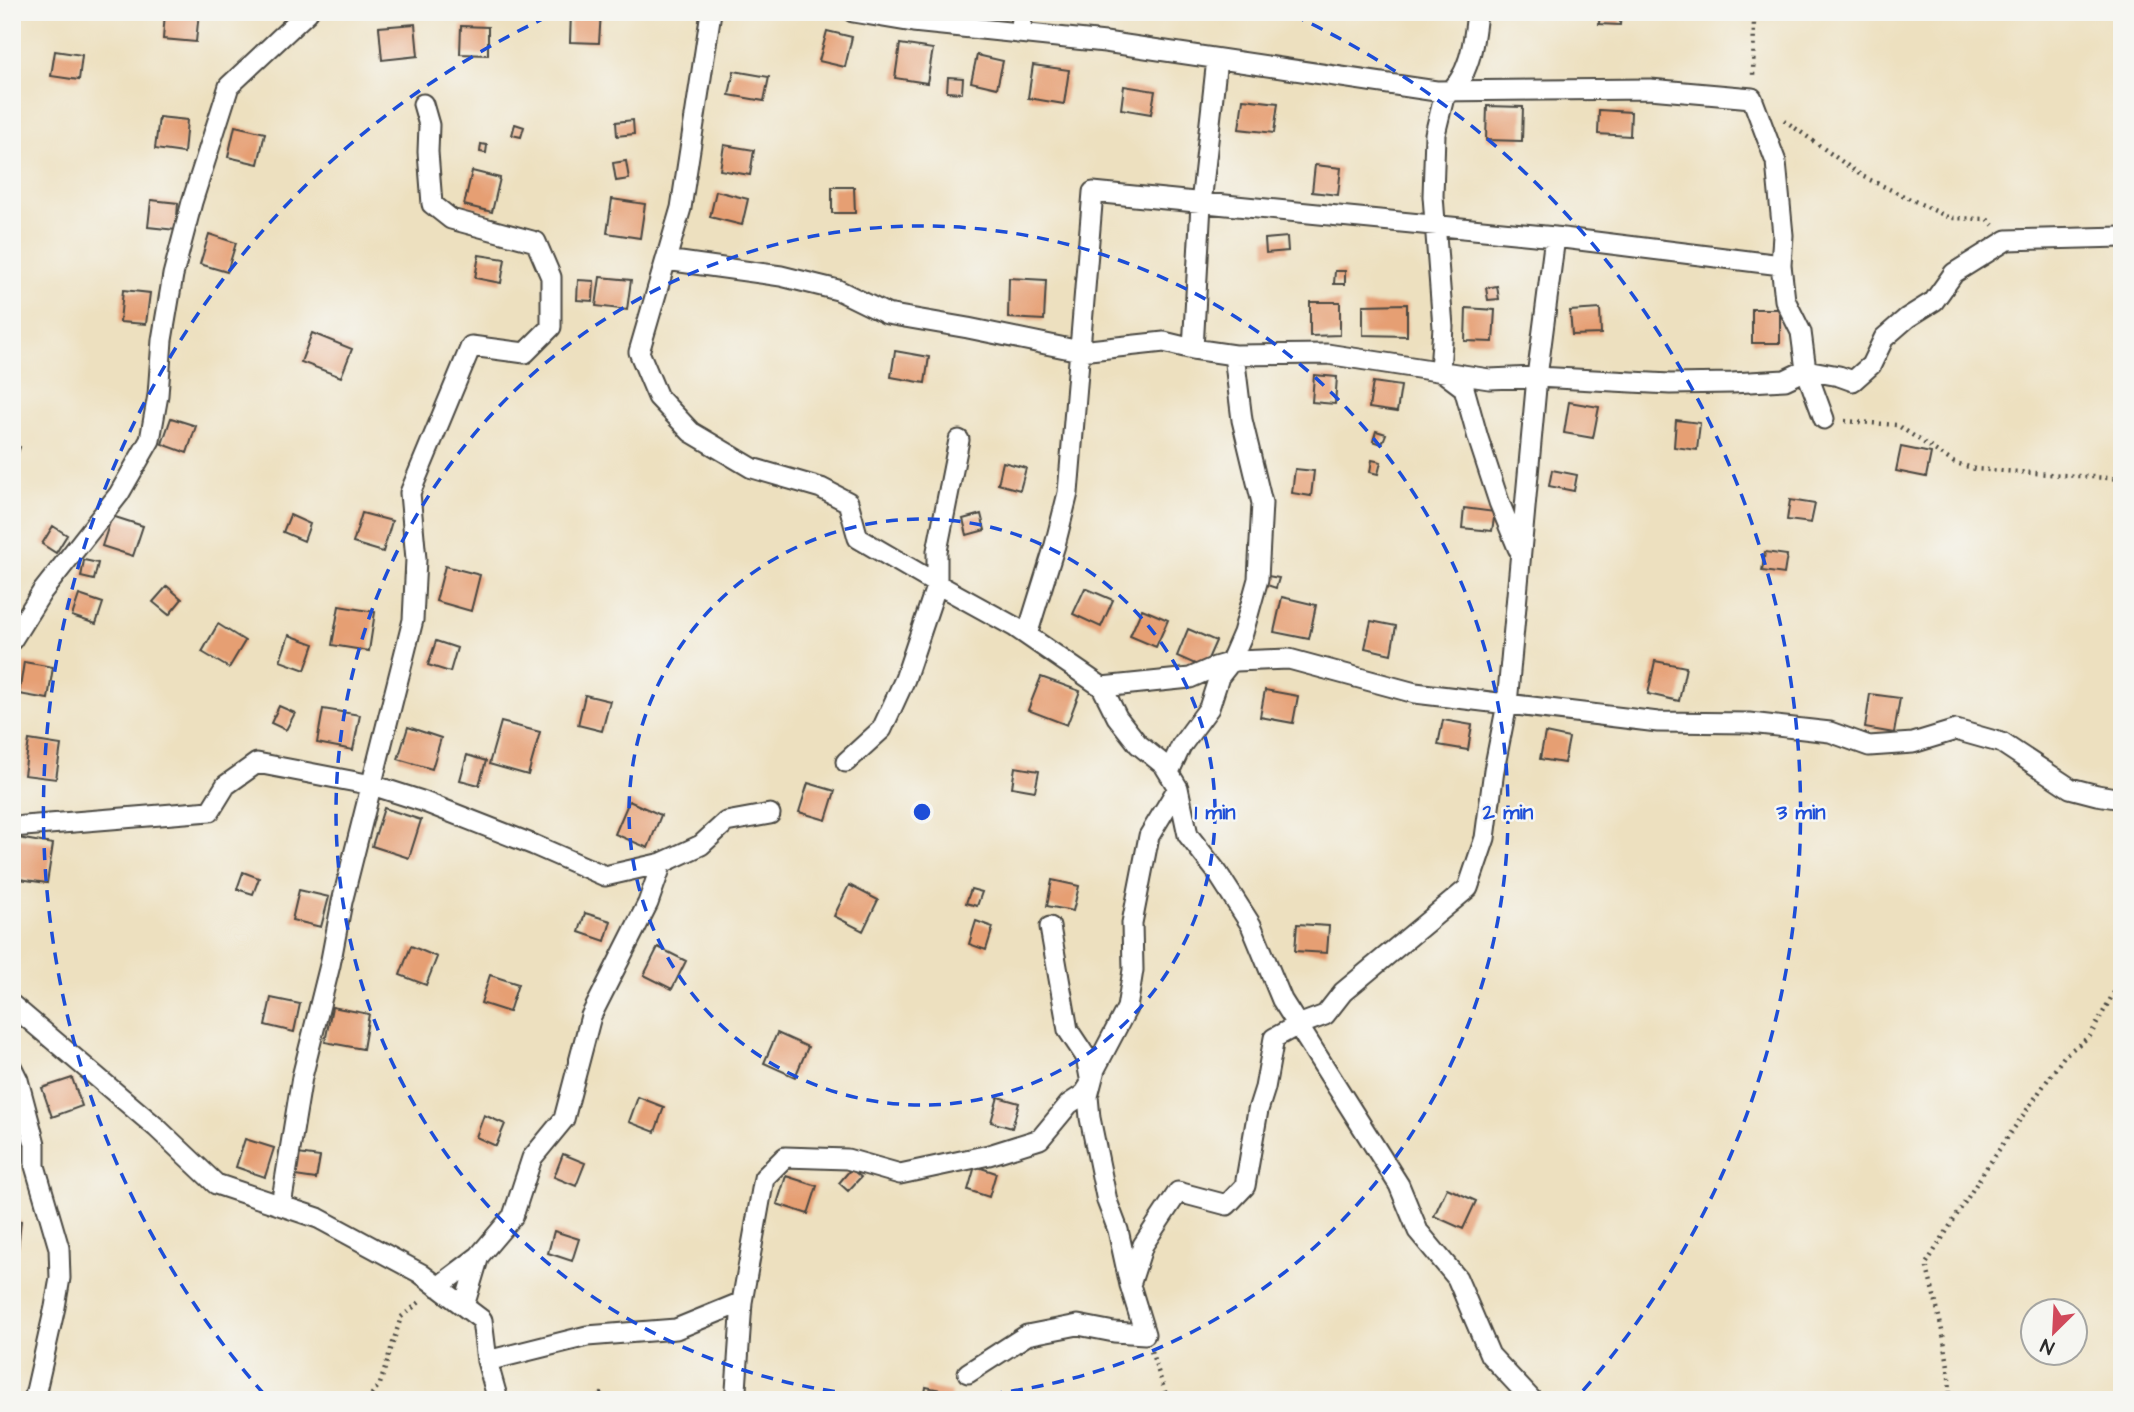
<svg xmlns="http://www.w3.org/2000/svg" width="2134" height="1412" font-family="'Architects Daughter',sans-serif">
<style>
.building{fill:#e69f73}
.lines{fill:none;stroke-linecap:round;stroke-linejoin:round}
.minor-casing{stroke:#484641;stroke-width:23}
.path{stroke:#484641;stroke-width:4.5;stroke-dasharray:2 5;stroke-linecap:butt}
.minor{stroke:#fff;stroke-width:19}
.ring{fill:none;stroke:#1d4ed8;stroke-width:3.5;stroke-dasharray:12 9}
.centre{fill:#1d4ed8;stroke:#f6f6f2;stroke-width:3.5}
.ring-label{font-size:21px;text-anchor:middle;font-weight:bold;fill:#1d4ed8;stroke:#f6f6f2;stroke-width:5;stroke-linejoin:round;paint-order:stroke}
</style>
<rect width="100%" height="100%" fill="#f6f6f2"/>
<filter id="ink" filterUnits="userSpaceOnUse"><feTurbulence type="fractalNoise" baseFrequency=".0143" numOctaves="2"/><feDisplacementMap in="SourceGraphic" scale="14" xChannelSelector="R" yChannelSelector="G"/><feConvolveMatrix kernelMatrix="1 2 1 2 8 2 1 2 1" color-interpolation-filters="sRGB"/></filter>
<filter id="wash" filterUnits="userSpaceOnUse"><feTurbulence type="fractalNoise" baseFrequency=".00686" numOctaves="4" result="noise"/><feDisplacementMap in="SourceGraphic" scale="28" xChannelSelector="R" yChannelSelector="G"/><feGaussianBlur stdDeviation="1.57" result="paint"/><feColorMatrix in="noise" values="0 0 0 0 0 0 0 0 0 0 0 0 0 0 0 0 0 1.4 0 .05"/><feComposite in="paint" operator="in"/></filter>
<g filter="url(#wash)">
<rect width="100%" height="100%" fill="#ede0bf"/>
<g id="blocks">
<path class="building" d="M 165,12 L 199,12 L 196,42 L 163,39 Z
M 571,12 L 601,12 L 599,43 L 570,42 Z
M 1600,12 L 1621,12 L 1620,25 L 1599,24 Z
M 415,24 L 418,56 L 382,60 L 379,27 Z
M 461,26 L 488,27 L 488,55 L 460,54 Z
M 827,31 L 852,37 L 845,67 L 819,61 Z
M 900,44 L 933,49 L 927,83 L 895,78 Z
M 55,51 L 82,55 L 79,80 L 51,76 Z
M 977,55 L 1003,61 L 997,88 L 971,82 Z
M 1033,65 L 1069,70 L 1064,104 L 1028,98 Z
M 734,71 L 769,77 L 764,101 L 729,95 Z
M 948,77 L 963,78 L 962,93 L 947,92 Z
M 1124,86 L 1155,91 L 1151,114 L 1121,109 Z
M 1243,99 L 1278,103 L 1274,133 L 1239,129 Z
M 1487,106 L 1523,107 L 1522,141 L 1486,140 Z
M 1599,110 L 1631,112 L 1630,136 L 1598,134 Z
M 159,117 L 187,120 L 184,153 L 155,149 Z
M 633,120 L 634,134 L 617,136 L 616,122 Z
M 515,124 L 524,127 L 521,137 L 512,135 Z
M 235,126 L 265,133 L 258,164 L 228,157 Z
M 481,144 L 487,145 L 486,153 L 480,152 Z
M 724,145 L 754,150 L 750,175 L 720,170 Z
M 626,161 L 629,179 L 616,181 L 613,163 Z
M 1315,165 L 1341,168 L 1338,195 L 1312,192 Z
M 472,171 L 500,178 L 492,212 L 464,205 Z
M 832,187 L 854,187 L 855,213 L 832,213 Z
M 716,191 L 748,199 L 742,225 L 710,217 Z
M 612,199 L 645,204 L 640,238 L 607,233 Z
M 151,200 L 178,203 L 176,230 L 148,227 Z
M 209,234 L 236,243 L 227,272 L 200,264 Z
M 1287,237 L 1288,251 L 1266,253 L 1265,239 Z
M 479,255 L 505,259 L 501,283 L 475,278 Z
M 1335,271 L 1345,271 L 1345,284 L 1334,284 Z
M 600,277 L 631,280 L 627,310 L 596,306 Z
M 1009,278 L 1046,280 L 1044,320 L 1008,318 Z
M 578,280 L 594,281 L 593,301 L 577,300 Z
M 1497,286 L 1499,299 L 1488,300 L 1486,288 Z
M 123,290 L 150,293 L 146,324 L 120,322 Z
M 1310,302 L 1340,302 L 1340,335 L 1310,336 Z
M 1407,304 L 1407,336 L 1363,335 L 1363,305 Z
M 1466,308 L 1495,310 L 1493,342 L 1465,341 Z
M 1600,309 L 1601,334 L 1572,335 L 1570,311 Z
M 1752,309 L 1780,309 L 1780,343 L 1752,343 Z
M 312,333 L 352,349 L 341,377 L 301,362 Z
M 895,351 L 929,357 L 925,383 L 891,377 Z
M 1314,375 L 1337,377 L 1335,404 L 1312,402 Z
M 1373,382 L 1401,386 L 1397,412 L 1369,408 Z
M 1569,402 L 1599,407 L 1593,438 L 1564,433 Z
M 171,418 L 196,426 L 187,453 L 162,444 Z
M 1676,420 L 1700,423 L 1697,450 L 1674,447 Z
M 1376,431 L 1386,434 L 1382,444 L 1373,441 Z
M 12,444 L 20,447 L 13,467 L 12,467 Z
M 1901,447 L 1931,453 L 1926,477 L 1896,471 Z
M 1372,460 L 1381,462 L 1378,474 L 1370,472 Z
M 1003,462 L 1026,468 L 1020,490 L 998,484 Z
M 1295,469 L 1314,471 L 1311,496 L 1292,493 Z
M 1552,470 L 1577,475 L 1574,491 L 1549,486 Z
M 1790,500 L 1815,504 L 1811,523 L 1787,520 Z
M 1464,508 L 1495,512 L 1492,531 L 1462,528 Z
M 362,513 L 392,521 L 383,552 L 353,543 Z
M 981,514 L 985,530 L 967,535 L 963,519 Z
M 290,515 L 310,524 L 304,541 L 283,532 Z
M 112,516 L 143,526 L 133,556 L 102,546 Z
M 53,526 L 67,535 L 56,553 L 42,544 Z
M 1765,552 L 1787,555 L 1784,574 L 1762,571 Z
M 84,560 L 98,563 L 94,580 L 81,577 Z
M 445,566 L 480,575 L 471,611 L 436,601 Z
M 1268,576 L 1279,578 L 1276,588 L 1267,585 Z
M 167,586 L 182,599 L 169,615 L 153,602 Z
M 1085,588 L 1113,600 L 1101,627 L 1073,614 Z
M 79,595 L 103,603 L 96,624 L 72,616 Z
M 1282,597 L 1316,605 L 1309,639 L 1274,632 Z
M 339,606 L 375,612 L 369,651 L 332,645 Z
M 1142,609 L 1168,620 L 1156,647 L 1130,636 Z
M 1371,621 L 1396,626 L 1391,654 L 1365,648 Z
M 218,624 L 245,641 L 229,668 L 202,652 Z
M 1188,629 L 1216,641 L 1204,668 L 1177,656 Z
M 289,635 L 314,644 L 305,670 L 280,661 Z
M 436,641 L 457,648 L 450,672 L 428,665 Z
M 1655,661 L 1686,667 L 1679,701 L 1648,694 Z
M 24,662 L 53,667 L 48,699 L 19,694 Z
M 1041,677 L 1080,691 L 1067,725 L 1028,710 Z
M 1265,690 L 1298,696 L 1293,723 L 1260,717 Z
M 1870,694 L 1900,698 L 1894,733 L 1865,728 Z
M 585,695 L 610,701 L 602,731 L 578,725 Z
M 279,706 L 295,713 L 286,730 L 271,723 Z
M 323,709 L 360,715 L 353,750 L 317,743 Z
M 1443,720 L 1472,725 L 1468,750 L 1438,745 Z
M 501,722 L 540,732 L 528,775 L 489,764 Z
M 408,727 L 441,738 L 432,769 L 398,759 Z
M 1545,733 L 1569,738 L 1564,763 L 1540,759 Z
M 29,740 L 61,745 L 56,779 L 24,775 Z
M 467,755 L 486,761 L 479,785 L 460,780 Z
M 1015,767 L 1039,771 L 1035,791 L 1012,787 Z
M 808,783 L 835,791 L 826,820 L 799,812 Z
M 629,801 L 661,815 L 648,848 L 615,834 Z
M 384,808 L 421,820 L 409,858 L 372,846 Z
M 18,838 L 53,844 L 47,883 L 12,878 Z
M 243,872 L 259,878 L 253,894 L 237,889 Z
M 1052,880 L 1079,886 L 1073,911 L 1047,906 Z
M 849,885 L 878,900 L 863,931 L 834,916 Z
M 971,889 L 982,892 L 977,906 L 966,903 Z
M 299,890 L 329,897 L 321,927 L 292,920 Z
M 585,913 L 611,921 L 605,941 L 579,932 Z
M 976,921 L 993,927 L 986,950 L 969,944 Z
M 1297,924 L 1329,926 L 1327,953 L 1295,951 Z
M 411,946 L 437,957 L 426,985 L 400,975 Z
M 658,947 L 686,961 L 672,989 L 644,975 Z
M 490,975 L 518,984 L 509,1012 L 481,1003 Z
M 271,998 L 300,1004 L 294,1032 L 265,1025 Z
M 332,1007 L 369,1014 L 363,1049 L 325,1042 Z
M 777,1033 L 808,1047 L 795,1077 L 764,1063 Z
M 72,1078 L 82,1106 L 52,1117 L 42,1088 Z
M 638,1097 L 664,1107 L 655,1132 L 629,1122 Z
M 998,1097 L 1019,1103 L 1012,1128 L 991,1122 Z
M 484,1115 L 505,1124 L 496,1146 L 476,1137 Z
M 245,1139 L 274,1148 L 265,1177 L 236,1167 Z
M 298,1154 L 320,1157 L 316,1179 L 295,1176 Z
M 563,1154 L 585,1163 L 576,1186 L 554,1177 Z
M 975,1166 L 996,1173 L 989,1197 L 968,1190 Z
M 851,1169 L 861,1177 L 848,1191 L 839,1183 Z
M 786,1176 L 817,1186 L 808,1214 L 777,1204 Z
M 1447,1188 L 1476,1201 L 1463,1229 L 1434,1216 Z
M 12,1220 L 21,1221 L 18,1249 L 12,1249 Z
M 554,1231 L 579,1239 L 572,1261 L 548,1253 Z
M 926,1387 L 951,1392 L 950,1400 L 924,1400 Z
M 601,1393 L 608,1400 L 594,1400 Z"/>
</g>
</g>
<g filter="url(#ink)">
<use href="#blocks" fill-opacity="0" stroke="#484641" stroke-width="2"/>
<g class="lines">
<g class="minor-casing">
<path id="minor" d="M 711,12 L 681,208 L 639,352 L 658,397 L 691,432 L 752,468 L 821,488 L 848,502 L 858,538 L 937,584 L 1015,627 L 1102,687 L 1117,717 L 1138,744 L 1164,765 L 1178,788 L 1188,835 L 1217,872 L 1251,925 L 1282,1000 L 1399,1185 L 1418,1231 L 1457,1278 L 1490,1355 L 1532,1400
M 853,12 L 913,22 L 1105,42 L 1436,91 L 1650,89 L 1752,98 L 1776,162 L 1783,235 L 1781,265 L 1785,300 L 1801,332 L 1806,370 L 1824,419
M 1477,12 C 1474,42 1470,78 1444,97 L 1435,134 L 1433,196 L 1443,327 L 1440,370 L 1464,388 L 1478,438 L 1499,502 L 1518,548
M 1020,33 L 1023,12
M 666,260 L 781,276 L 838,290 L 887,314 L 968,328 L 1080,351 L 1164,342 L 1193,349 L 1234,355 L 1327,354 L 1489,379 L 1537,377 L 1670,384 L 1732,383 L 1785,380 L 1806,370 L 1839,376 L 1853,381 L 1871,365 L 1884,338 L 1907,318 L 1934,301 L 1954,273 L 2007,240 L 2122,237
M 1193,349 L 1201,204 L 1217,59
M 1027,635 L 1055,545 L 1068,493 L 1093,192 L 1555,237 L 1781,265
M 12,640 L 42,592 L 119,494 L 150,440 L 158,395 L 162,340 L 173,275 L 192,202 L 229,86 L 308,12
M 1102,687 L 1190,678 L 1215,667 L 1236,661 L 1289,659 L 1415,693 L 1658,722 L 1750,723 L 1830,732 L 1869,746 L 1913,743 L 1956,730 L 2002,743 L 2070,788 L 2097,795 L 2122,799
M 846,762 L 882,729 L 905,679 L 937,584 L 937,551 L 959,440
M 1169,772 L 1181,746 L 1209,708 L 1219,677 L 1230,663 L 1243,633 L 1258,579 L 1262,503 L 1242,420 L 1234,355
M 12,827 L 210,811 L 226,785 L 257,763 L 372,785 L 422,801 L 534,845 L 605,876 L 662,863
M 12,1005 L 157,1128 L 216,1184 L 318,1218 L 420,1273 L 482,1320 L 487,1361 L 498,1400
M 12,1068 L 18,1080 L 35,1144 L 35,1166 L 59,1248 L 60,1278 L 55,1307 L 34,1400
M 281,1205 L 302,1077 L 330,965 L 342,902 L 413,620 L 416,559 L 410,493 L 471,346 L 525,353 L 551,327 L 551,277 L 536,242 L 451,219 L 432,204 L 428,152 L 429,125 L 423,104
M 1130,1285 L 1143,1245 L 1178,1192 L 1227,1205 L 1245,1186 L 1258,1110 L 1265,1088 L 1274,1038 L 1298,1025 L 1325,1015 L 1343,992 L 1468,888 L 1485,838 L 1494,770 L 1507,704 L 1537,377 L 1555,237
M 438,1287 L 479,1256 L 513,1216 L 532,1158 L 564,1119 L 591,1016 L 648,903 L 662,863 L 701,845 L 726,822 L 770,814
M 464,1306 L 479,1256
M 487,1361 L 587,1336 L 676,1329 L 742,1302
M 968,1373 L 1027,1335 L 1078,1325 L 1114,1332 L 1145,1334 L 1130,1285 L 1118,1230 L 1107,1201 L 1090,1118 L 1088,1096 L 1095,1069 L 1127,1008 L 1133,970 L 1132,923 L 1149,836 L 1178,788
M 736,1390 L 742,1302 L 764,1178 L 785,1157 L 847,1159 L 900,1174 L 989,1155 L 1040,1139 L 1069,1104 L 1084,1094 L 1091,1083 L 1086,1057 L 1068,1030 L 1050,927"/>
</g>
<path class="path" d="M 1748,12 L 1754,19 L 1753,79
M 1784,120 L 1862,176 L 1950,218 L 1987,219 L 1993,225
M 1845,421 L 1897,425 L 1953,462 L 1975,469 L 2122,479
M 1151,1351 L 1168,1400
M 367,1400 L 380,1384 L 401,1317 L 421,1301
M 1950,1400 C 1950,1354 1937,1308 1926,1264 L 1987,1167 L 2065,1055 L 2090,1036 L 2117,987 L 2122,982"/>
<use href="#minor" class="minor"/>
</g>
</g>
<g class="ring">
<circle cx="922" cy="812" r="293"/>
<circle cx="922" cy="812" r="586"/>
<path d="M264 1394A879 879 0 0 1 551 15M1293 15A879 879 0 0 1 1580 1394"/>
</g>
<circle cx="922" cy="812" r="10" class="centre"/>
<g class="ring-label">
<text x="1215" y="819">1 min</text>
<text x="1508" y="819">2 min</text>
<text x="1801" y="819">3 min</text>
</g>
<rect width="2134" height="1412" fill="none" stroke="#f6f6f2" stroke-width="42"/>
<g transform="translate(2054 1332) rotate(204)"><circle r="33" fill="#f6f6f2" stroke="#a5a5a2" stroke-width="2"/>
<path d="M0-5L12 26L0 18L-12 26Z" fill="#d1495b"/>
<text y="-10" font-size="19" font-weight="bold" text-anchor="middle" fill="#2b2b2b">N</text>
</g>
</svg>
